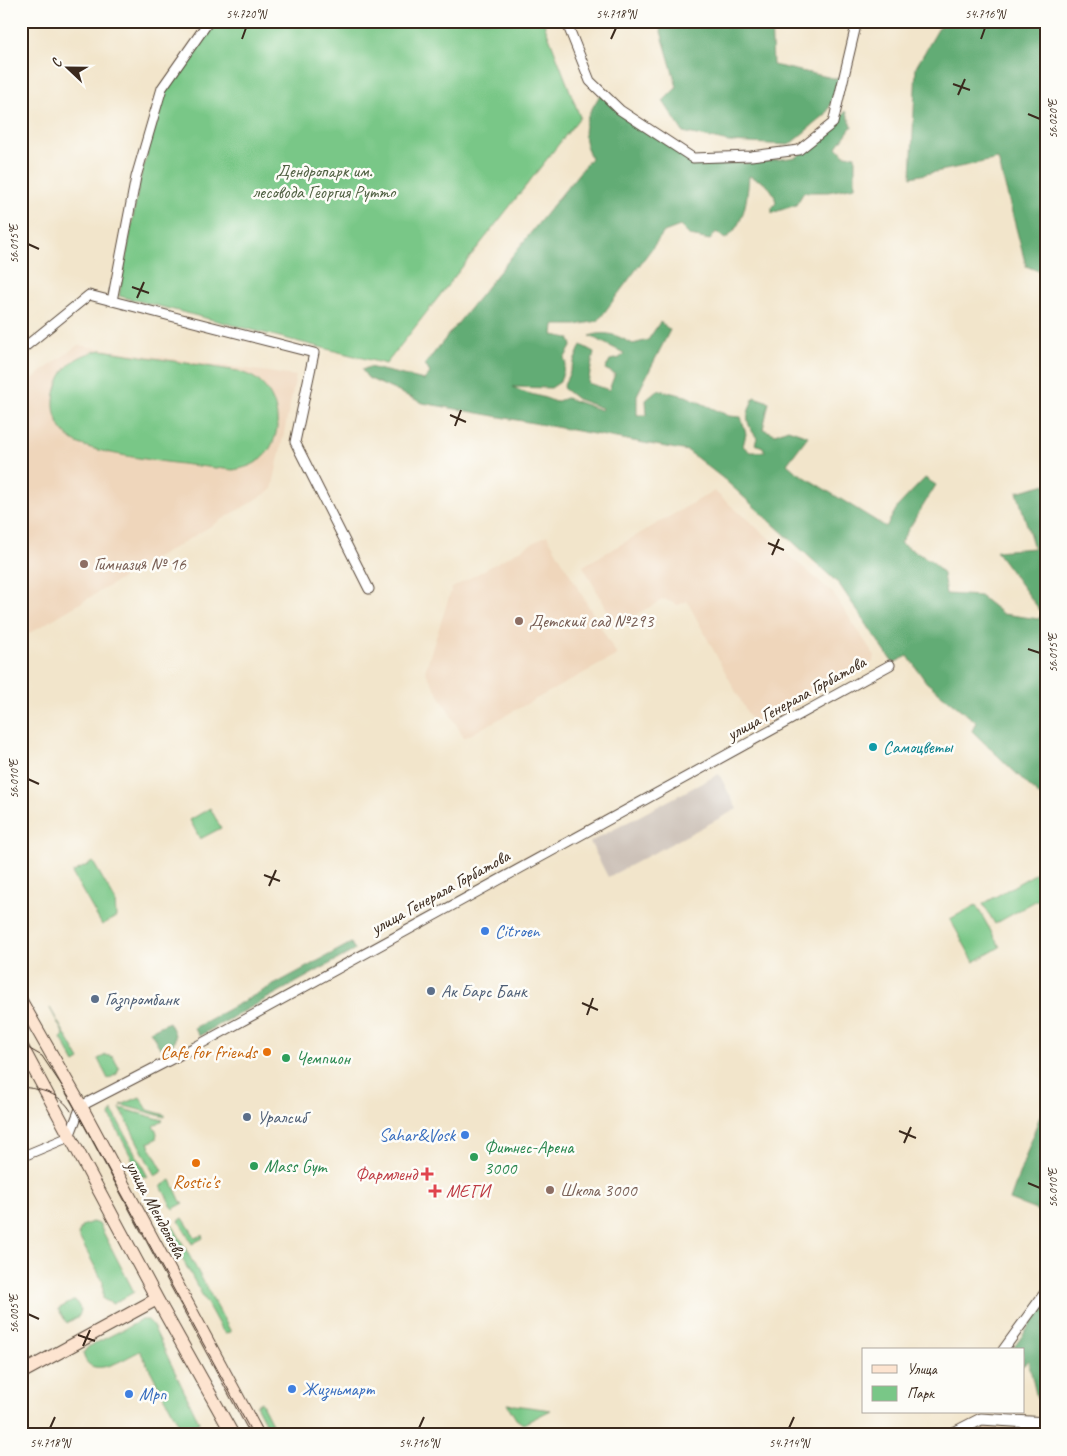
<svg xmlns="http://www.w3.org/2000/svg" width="1067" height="1456" font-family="Caveat,sans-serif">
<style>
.built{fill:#efd6bb}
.industrial{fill:#cdc2b9}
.green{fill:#79c787;stroke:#5a7852}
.forest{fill:#62ac74;stroke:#4e6b49}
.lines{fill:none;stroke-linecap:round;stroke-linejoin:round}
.minor-casing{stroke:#564638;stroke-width:11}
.tertiary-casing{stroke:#564638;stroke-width:13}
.secondary-casing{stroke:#564638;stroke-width:14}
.minor{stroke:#fff;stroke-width:9}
.tertiary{stroke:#fff;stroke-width:11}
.secondary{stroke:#fde4d0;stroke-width:12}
.tram{stroke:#3b2a1e;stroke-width:1}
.ticks{fill:none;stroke:#3b2a1e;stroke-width:2}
.education-dot{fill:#8d6e63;stroke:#fdfcf7;stroke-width:2}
.culture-dot{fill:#0f9aa8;stroke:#fdfcf7;stroke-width:2}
.shop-dot{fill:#3f7fe0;stroke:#fdfcf7;stroke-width:2}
.service-dot{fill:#5c6f8a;stroke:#fdfcf7;stroke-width:2}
.food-dot{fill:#e8710a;stroke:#fdfcf7;stroke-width:2}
.leisure-dot{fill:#2e9e5b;stroke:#fdfcf7;stroke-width:2}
.health-dot{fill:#e0444e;stroke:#fdfcf7;stroke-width:2}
.labels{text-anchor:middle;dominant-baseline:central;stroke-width:5;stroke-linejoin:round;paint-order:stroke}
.park-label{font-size:18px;fill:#516143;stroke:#fdfcf7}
.education-label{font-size:18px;fill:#785e54;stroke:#fdfcf7;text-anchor:start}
.street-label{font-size:18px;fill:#3b2a1e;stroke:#fdfcf7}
.culture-label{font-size:18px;fill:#0d838f;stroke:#fdfcf7;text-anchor:start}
.shop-label{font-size:18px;fill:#366cbe;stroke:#fdfcf7;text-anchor:start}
.service-label{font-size:18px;fill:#4e5e75;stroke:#fdfcf7;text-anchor:start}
.food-label{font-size:18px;fill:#c56008;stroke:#fdfcf7;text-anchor:end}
.leisure-label{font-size:18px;fill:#27864d;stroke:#fdfcf7;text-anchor:start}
.health-label{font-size:18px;fill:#be3a42;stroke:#fdfcf7;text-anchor:end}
.neatline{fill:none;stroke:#3b2a1e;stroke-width:2}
.ticks-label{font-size:12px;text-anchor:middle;fill:#3b2a1e}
</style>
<rect width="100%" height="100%" fill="#fdfcf7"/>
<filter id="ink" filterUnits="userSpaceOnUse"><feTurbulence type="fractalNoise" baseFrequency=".02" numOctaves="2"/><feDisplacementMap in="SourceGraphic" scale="10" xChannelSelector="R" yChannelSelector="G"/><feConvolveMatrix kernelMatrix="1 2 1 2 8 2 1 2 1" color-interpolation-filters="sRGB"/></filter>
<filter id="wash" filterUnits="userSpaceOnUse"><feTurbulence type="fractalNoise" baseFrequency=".0096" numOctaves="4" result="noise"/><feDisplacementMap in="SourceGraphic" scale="20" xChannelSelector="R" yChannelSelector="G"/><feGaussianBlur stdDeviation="1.12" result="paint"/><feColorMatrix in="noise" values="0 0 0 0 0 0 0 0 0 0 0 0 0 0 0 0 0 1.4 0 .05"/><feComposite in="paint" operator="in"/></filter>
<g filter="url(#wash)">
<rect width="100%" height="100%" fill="#f2e5cb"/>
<path class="built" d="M 78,345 L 296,376 L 272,490 L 21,638 L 21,387 Z
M 714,491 L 832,592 L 875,656 L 873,662 L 756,729 L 687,601 L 678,605 L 664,599 L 616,626 L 583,566 Z
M 547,535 L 617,655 L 464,738 L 425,671 L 452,588 Z
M 988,1428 L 1046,1431 L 1046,1435 L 977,1435 Z"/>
<path class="industrial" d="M 719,774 L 737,809 L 608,877 L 590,842 Z"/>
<path class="green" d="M 215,21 L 543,21 L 580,117 L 386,364 L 119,296 L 140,179 L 166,89 Z
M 101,350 L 238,371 C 244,374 251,375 256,379 C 281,397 285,437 262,458 C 253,466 244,468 233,470 C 201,466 93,456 72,440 C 55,427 50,406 57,386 C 64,363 79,355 101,350 Z
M 210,808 L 221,828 L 200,839 L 190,820 Z
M 93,862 L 115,900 L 116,917 L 102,925 L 72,873 Z
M 1038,872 L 1046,886 L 1046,895 L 995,924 L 983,904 Z
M 976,905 L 1000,947 L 974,962 L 950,919 Z
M 50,1008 L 80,1060 L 75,1063 L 61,1038 L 64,1035 Z
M 106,1055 L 113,1057 L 119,1068 L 117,1074 L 108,1079 L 98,1059 Z
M 140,1097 L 148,1110 L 165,1115 L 165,1117 L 121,1105 Z
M 120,1108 L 163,1120 L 153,1126 L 157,1133 L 156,1139 L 148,1143 L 163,1171 L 155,1176 Z
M 112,1110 L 148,1177 L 141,1176 L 110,1116 Z
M 171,1180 L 181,1202 L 184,1203 L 173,1209 L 161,1186 Z
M 183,1218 L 196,1238 L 202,1235 L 203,1238 L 192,1244 L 179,1221 Z
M 92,1222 L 99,1224 L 134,1292 L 113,1304 L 103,1299 L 103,1282 L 78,1235 L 82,1226 Z
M 172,1224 L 231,1332 L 225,1333 L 221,1329 L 168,1233 L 168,1228 Z
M 75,1300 L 81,1310 L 79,1316 L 67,1323 L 58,1309 Z
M 142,1320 L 148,1320 L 152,1324 L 199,1422 L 183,1432 L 140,1351 C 125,1358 89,1383 83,1353 L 88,1347 Z
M 261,1402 L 278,1435 L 272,1435 L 256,1405 Z
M 507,1404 L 551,1410 L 523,1424 L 516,1419 Z"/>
<path class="forest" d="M 658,21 L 771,21 L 773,65 L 842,80 L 826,114 L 789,145 L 729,142 L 683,132 L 663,101 L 677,87 Z
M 943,21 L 1046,21 L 1046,274 L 1026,266 L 998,159 L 911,177 L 916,67 Z
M 600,95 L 695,162 L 750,163 L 797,157 L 846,111 L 852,126 L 837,147 L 844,155 L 855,156 L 855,187 L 828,192 L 804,192 L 796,205 L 772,213 L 772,207 L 776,203 C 774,187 763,181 749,176 C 747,199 745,225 725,239 L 716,232 L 710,240 L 690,236 L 680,226 L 664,232 L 598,321 L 576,325 L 554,325 L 553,335 L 569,338 L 572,345 L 564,359 L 566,362 L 560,382 L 551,388 L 513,387 C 526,395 542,395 555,402 L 566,398 L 601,410 L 602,408 L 577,399 L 563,388 L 581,345 L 594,352 L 588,383 L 609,390 L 615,374 L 605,369 L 610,360 L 620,358 L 624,353 L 590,336 C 607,330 618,336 633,344 L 648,340 L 660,322 L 670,330 L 637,395 L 637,415 L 647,415 L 646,400 L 658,390 L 686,396 L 729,416 L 741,417 L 746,434 L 743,446 L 750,452 L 765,452 L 763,447 L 755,444 L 757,438 C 744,421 746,416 754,397 L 769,402 L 763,429 L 775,434 L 788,429 L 808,436 L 787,464 L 795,471 L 886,527 L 898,506 L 925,478 L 936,485 L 900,543 L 933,562 L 943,574 L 946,594 L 980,596 L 1003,614 L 1039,619 L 1042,613 L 996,551 L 1034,548 L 1017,492 L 1046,484 L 1046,802 L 972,731 L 976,722 L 926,682 L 908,656 L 893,663 L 839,584 L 725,480 L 688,451 L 423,403 L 368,378 L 362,370 L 369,367 L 424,380 L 430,373 L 425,364 L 591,158 C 578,130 585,120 600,95 Z
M 351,943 L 355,950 L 199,1036 L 194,1028 Z
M 169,1022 C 173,1030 178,1036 173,1044 L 160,1048 L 150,1031 Z
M 1046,1099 L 1046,1214 L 1010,1200 Z
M 1046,1303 L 1046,1321 L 1042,1326 L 1046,1328 L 1046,1400 L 1037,1398 L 1028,1360 L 1023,1366 L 1023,1350 L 1012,1350 Z"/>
</g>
<g filter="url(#ink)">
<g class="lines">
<g class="minor-casing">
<path id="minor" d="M 566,21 L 590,81 L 620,110 L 693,158 L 751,156 L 799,150 L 833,123 L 857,21
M 112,301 L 136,177 L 162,88 L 209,21
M 21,350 L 89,295 L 314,353 L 295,442 L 369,589
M 21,1157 L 69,1137 L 81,1106 L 195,1047 L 890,665
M 1003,1350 L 1046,1291"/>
</g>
<g class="tertiary-casing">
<path id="tertiary" d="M 950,1435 L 981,1419 L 1046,1423"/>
</g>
<g class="secondary-casing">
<path id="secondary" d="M 21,1001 L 81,1106 L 258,1435
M 21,1045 L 157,1299 L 233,1435
M 21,1373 L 157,1299"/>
</g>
<use href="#minor" class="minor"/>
<use href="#tertiary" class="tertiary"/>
<use href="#secondary" class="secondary"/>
<path class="tram" d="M 21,1044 L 42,1056 L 68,1095 L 253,1435
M 21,1087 C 41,1089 60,1093 71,1111"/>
</g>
</g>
<path class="ticks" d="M 242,39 L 246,28M 611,39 L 616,28M 981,39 L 985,28M 953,84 L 970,90M 958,95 L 965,79M 1028,114 L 1040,119M 28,244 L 39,249M 132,287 L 149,293M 137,298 L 144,282M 450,415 L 466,422M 455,426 L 461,410M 768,543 L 784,550M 772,555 L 779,539M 1028,649 L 1040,653M 28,779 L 39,784M 264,875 L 280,881M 269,886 L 276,870M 582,1003 L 598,1010M 587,1015 L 593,998M 899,1131 L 916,1138M 904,1143 L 911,1127M 1028,1183 L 1040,1188M 28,1314 L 39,1319M 78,1335 L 95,1341M 83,1346 L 90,1330M 50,1428 L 55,1417M 419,1428 L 424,1417M 789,1428 L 794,1417"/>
<g class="education-dot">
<circle cx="84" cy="564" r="5"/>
<circle cx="519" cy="621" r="5"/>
<circle cx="550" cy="1190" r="5"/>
</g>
<circle class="culture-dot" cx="873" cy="747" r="5"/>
<g class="shop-dot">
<circle cx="485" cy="931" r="5"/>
<circle cx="465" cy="1135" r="5"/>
<circle cx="292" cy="1389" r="5"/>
<circle cx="129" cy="1394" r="5"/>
</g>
<g class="service-dot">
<circle cx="431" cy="991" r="5"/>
<circle cx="95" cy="999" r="5"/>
<circle cx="247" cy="1117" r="5"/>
</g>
<g class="food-dot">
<circle cx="267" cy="1052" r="5"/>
<circle cx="196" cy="1163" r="5"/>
</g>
<g class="leisure-dot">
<circle cx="286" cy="1058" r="5"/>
<circle cx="474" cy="1157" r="5"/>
<circle cx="254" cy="1166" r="5"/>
</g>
<g class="health-dot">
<path d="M424.5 1166.5h5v5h5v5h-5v5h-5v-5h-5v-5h5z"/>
<path d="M432.5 1183.5h5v5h5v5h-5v5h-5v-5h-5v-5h5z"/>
</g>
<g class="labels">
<g class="park-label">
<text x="324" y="171">Дендропарк им.<tspan x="324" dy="21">лесовода Георгия Рутто</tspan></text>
</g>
<g class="education-label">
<text x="94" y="564">Гимназия № 16</text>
<text x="529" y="621">Детский сад №293</text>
<text x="560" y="1190">Школа 3000</text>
</g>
<g class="street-label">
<text transform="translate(796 698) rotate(-29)">улица Генерала Горбатова</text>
<text transform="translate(440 892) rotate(-29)">улица Генерала Горбатова</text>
<text transform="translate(156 1209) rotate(62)">улица Менделеева</text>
</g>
<g class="culture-label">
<text x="883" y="747">Самоцветы</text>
</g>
<g class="shop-label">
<text x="495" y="931">Citroen</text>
<text x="455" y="1135" text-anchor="end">Sahar&amp;Vosk</text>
<text x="302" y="1389">Жизньмарт</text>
<text x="139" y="1394">Мрп</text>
</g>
<g class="service-label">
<text x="441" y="991">Ак Барс Банк</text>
<text x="105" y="999">Газпромбанк</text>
<text x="257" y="1117">Уралсиб</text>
</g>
<g class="food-label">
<text x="257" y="1052">Cafe for friends</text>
<text x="196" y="1182" text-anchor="middle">Rostic's</text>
</g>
<g class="leisure-label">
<text x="296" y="1058">Чемпион</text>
<text x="484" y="1147">Фитнес-Арена<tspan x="484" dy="21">3000</tspan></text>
<text x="264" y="1166">Mass Gym</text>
</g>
<g class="health-label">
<text x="417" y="1174">Фармленд</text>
<text x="446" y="1191" text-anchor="start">МЕГИ</text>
</g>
</g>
<rect width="1067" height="1456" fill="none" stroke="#fdfcf7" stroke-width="55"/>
<rect x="862" y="1348" width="162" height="65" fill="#fdfcf7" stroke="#afa8a0"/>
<rect x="872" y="1365" width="25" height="8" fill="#fde4d0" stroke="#afa8a0"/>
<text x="907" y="1374" font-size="15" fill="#3b2a1e">Улица</text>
<rect x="872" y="1386" width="25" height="15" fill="#79c787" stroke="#afa8a0"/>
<text x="907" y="1398" font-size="15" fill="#3b2a1e">Парк</text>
<g transform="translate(68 68) rotate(292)" stroke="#fdfcf7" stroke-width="4" paint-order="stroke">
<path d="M0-4L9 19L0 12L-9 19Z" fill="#3b2a1e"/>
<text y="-8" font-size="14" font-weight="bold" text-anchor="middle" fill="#3b2a1e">С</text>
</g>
<rect x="28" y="28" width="1012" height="1400" class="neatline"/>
<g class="ticks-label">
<text x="246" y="18">54.720°N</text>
<text x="616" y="18">54.718°N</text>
<text x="985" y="18">54.716°N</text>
<text transform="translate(1053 119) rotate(-90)" y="4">56.020°E</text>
<text transform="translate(14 244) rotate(-90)" y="4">56.015°E</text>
<text transform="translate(1053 653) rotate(-90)" y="4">56.015°E</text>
<text transform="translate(14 779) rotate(-90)" y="4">56.010°E</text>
<text transform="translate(1053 1188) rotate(-90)" y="4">56.010°E</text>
<text transform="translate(14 1314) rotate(-90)" y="4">56.005°E</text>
<text x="50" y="1447">54.718°N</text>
<text x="419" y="1447">54.716°N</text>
<text x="789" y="1447">54.714°N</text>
</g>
</svg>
